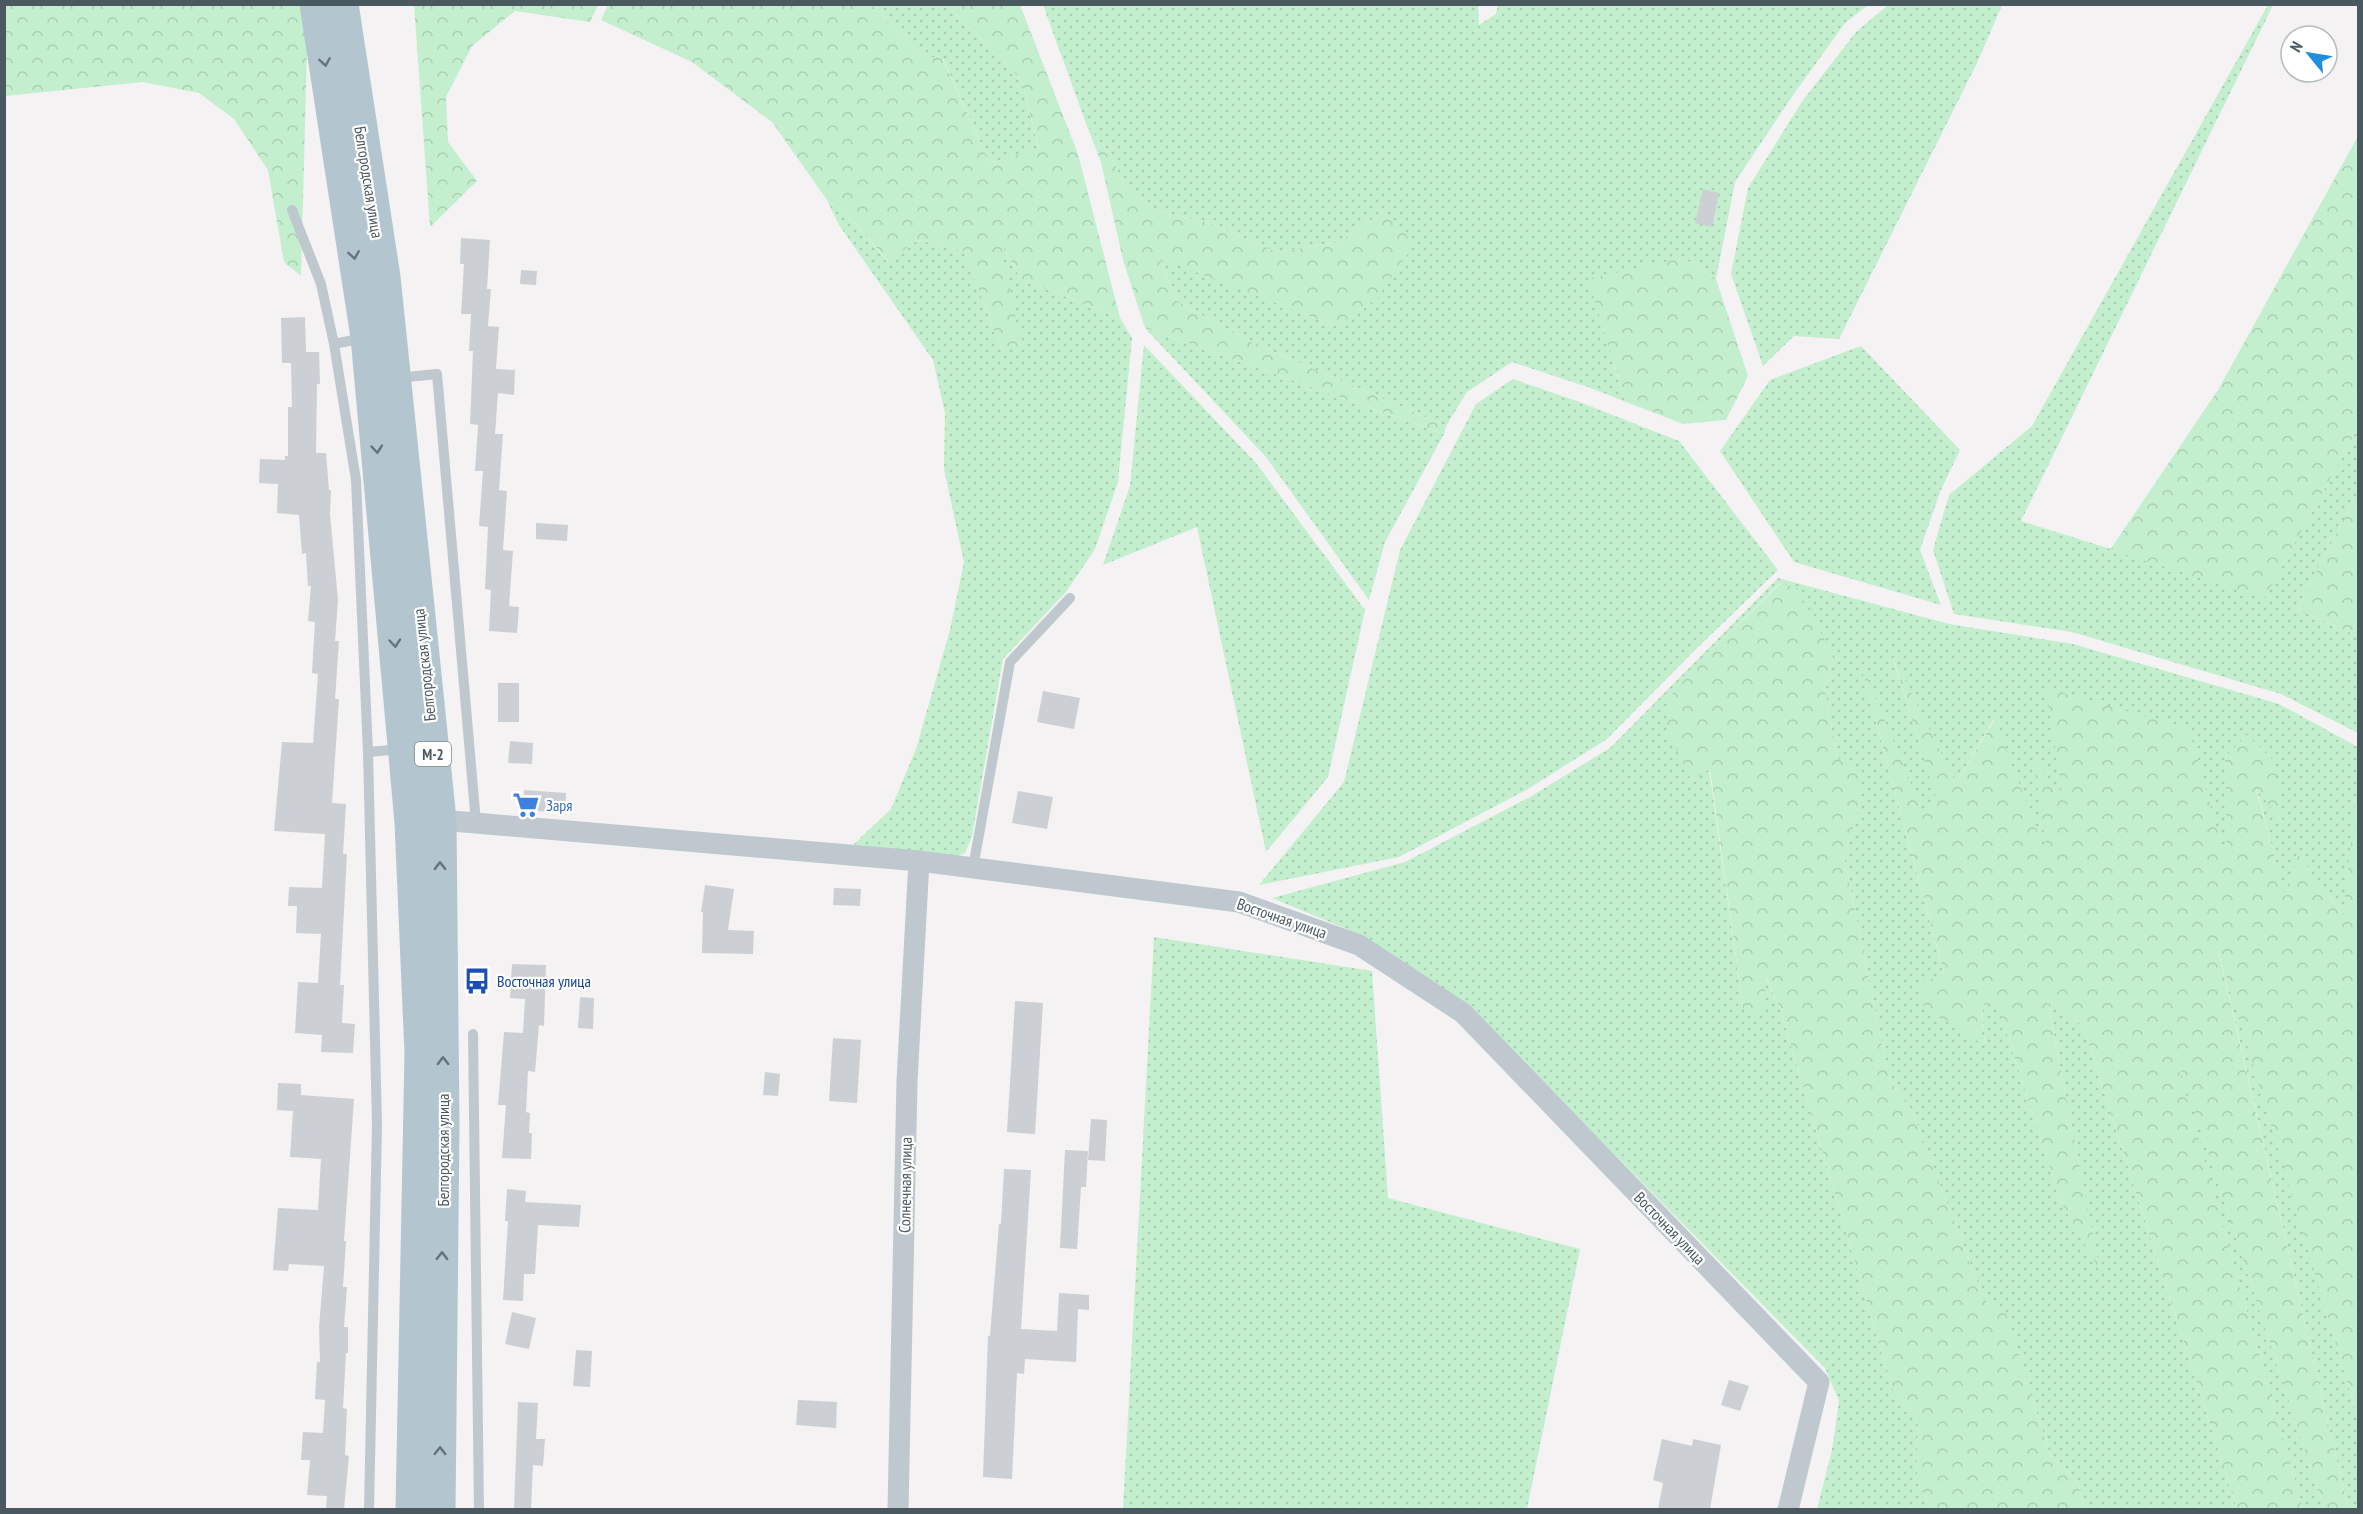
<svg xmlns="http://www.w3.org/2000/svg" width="2363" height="1514" font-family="'PT Sans Narrow',sans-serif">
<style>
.grass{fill:url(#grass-dots)}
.forest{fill:url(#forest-crowns)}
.building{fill:#ccd0d4}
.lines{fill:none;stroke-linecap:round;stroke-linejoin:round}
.service{stroke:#bec8ce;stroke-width:10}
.minor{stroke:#bec8ce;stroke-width:21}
.primary{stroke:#b3c5cf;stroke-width:33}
.oneway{stroke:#64737b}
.labels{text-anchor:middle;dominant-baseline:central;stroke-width:4.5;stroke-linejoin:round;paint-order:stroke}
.shield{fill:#fff;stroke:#808a8f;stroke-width:1.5}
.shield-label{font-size:15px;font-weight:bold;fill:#4a585f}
.street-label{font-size:16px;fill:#4a585f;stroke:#fff}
.shop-label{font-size:16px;fill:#366cbe;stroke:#fff;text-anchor:start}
.transit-label{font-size:16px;fill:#164399;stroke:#fff;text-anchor:start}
</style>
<defs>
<pattern id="grass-dots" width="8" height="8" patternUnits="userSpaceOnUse" patternTransform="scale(1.5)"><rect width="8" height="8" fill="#c3efce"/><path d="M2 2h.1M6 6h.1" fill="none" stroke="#a9cfb3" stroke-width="1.8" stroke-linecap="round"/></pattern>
<pattern id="forest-crowns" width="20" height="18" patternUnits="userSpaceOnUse" patternTransform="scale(1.5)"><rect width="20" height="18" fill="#c3efce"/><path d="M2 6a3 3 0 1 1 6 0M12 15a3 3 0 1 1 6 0" fill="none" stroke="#a9cfb3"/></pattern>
</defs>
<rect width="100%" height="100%" fill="#f4f2f2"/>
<path class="grass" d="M 1478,4 L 1479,25 L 1496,14 L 1498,5 L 1868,5 L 1845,23 L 1791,98 L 1735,182 L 1716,279 L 1683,258 L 1614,365 L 1626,402 L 1591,388 L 1512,362 L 1467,392 L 1446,426 L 1251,342 L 1178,302 L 1159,257 L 1341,328 L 1384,211 L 1339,242 L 1277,252 L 1209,223 L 1158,211 L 1123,185 L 1111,154 L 1087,126 L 1043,5 Z
M 872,5 L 946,5 L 1021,79 L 1039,149 L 990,163 L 943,59 L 922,56 Z
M 1888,5 L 2002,5 L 1977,63 L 1839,339 L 1794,336 L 1763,366 L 1731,274 L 1748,188 L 1801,103 L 1856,32 Z
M 2268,5 L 2273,5 L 2021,521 L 2265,597 L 2358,428 L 2358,492 L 2297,609 L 2358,636 L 2358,733 L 2281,694 L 2072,632 L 1954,614 L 1933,550 L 1949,495 L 2032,426 Z
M 827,200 L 857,225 L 887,261 L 918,240 L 964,251 L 1001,348 L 999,238 L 1021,279 L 1120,318 L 1132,338 L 1118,482 L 1095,549 L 1066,592 L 1003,659 L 972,836 L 965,853 L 952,858 L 851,847 L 891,809 L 916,749 L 950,630 L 964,562 L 944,469 L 945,413 L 933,360 L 839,225 Z
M 1145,328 L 1444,434 L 1385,542 L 1369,600 L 1266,457 Z
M 1144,345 L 1256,463 L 1365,610 L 1328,777 L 1266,852 L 1197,527 L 1103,565 L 1130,486 Z
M 1861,346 L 1960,450 L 1940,492 L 1920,550 L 1941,605 L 1794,562 L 1720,451 L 1770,380 Z
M 1513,379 L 1582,403 L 1679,441 L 1778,570 L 1695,650 L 1607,739 L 1528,789 L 1399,857 L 1259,885 L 1344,782 L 1400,550 L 1476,404 Z
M 1778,578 L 1949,624 L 2073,644 L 2279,704 L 2358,747 L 2358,804 L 2356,796 L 2344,917 L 2298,855 L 2286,899 L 2256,786 L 2282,822 L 2248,735 L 2225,757 L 2228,868 L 2065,809 L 2033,752 L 2049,864 L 1994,719 L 1956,783 L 1893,659 L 1938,802 L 1922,811 L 1861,666 L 1945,978 L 1985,1045 L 1982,1006 L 1996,999 L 2061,1202 L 2099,1268 L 2047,998 L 2083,1026 L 2237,1509 L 2084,1509 L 2078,1483 L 2050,1455 L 2006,1314 L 1984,1300 L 1912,1111 L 1889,1079 L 1844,856 L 1860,805 L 1837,758 L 1825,691 L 1833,655 L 1780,583 L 1716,646 L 1671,696 L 1691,780 L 1709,768 L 1743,1008 L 1765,977 L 1780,1008 L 1892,1388 L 1918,1419 L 1917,1480 L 1932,1509 L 1817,1509 L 1832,1450 L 1839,1401 L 1825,1368 L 1470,1008 L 1361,935 L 1272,898 L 1405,862 L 1530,797 L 1610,748 Z
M 2214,930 L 2358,1418 L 2358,1509 L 2348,1509 Z
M 1154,937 L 1372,971 L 1388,1198 L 1580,1249 L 1527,1509 L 1123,1509 Z
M 2158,997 L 2324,1509 L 2303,1509 Z"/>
<path class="forest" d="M 4,5 L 306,5 L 308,12 L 301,276 L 284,262 L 268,170 L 234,119 L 199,93 L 143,82 L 5,96 Z
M 414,5 L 598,5 L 590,22 L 515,11 L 472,46 L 446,97 L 448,142 L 477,181 L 430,227 Z
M 608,5 L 872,5 L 922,56 L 942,58 L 990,163 L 1039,148 L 1021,79 L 946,5 L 1020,5 L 1078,154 L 1120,318 L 1021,279 L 1000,240 L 1022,350 L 1001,348 L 964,251 L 918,240 L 888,261 L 857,225 L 827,200 L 772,122 L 692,62 L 601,20 Z
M 1087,126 L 1111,154 L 1123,185 L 1158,211 L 1209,223 L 1277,252 L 1339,242 L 1384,211 L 1416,242 L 1378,297 L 1341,328 L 1159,258 L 1178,302 L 1251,342 L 1446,426 L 1444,434 L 1145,328 L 1123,260 L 1101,162 Z
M 2358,136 L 2358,428 L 2265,598 L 2110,550 L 2218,390 Z
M 1683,258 L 1716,279 L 1748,376 L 1726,420 L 1683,424 L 1626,402 L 1588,279 Z
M 2358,492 L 2358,636 L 2297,609 Z
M 1781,583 L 1797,588 L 1833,655 L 1825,691 L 1837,758 L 1858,772 L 1860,805 L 1844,856 L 1889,1079 L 1912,1111 L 1984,1300 L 2006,1313 L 2050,1455 L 2078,1483 L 2084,1509 L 1932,1509 L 1917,1480 L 1918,1419 L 1892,1388 L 1780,1008 L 1766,978 L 1763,1016 L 1743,1008 L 1710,769 L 1691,780 L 1666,727 L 1670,696 L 1716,646 Z
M 1892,654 L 1956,783 L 1995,719 L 2048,860 L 2032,750 L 2064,807 L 2046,688 L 2189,729 L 2227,865 L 2225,757 L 2247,735 L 2275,762 L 2283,823 L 2256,789 L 2286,897 L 2298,854 L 2343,916 L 2356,794 L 2358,804 L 2358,1418 L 2217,945 L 2348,1509 L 2324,1509 L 2165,1020 L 2303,1509 L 2237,1509 L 2083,1026 L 2047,999 L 2100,1271 L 2061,1202 L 1996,1000 L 1982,1006 L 1985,1046 L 1918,1002 L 1920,981 L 1945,977 L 1859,659 L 1922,810 L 1937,802 Z"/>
<path class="building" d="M 1703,189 L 1719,193 L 1712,227 L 1695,223 Z
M 461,238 L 490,240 L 487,289 L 491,289 L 488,326 L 499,327 L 496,369 L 515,370 L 514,395 L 498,393 L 495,434 L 503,434 L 499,490 L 507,491 L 503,550 L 513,551 L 509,606 L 519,607 L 517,633 L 489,631 L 491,590 L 485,589 L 488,527 L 479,526 L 483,471 L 475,471 L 478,425 L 470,424 L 473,351 L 469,351 L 471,314 L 461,314 L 464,264 L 460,264 Z
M 521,270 L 537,271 L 536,285 L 520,284 Z
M 305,317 L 306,352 L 319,352 L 320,384 L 317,384 L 316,453 L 326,453 L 329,490 L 331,490 L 330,514 L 338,600 L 335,641 L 339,641 L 335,699 L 339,699 L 332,803 L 346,804 L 343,854 L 347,854 L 340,985 L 344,985 L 342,1023 L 355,1024 L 353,1053 L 321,1052 L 322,1035 L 295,1033 L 298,982 L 318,983 L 321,934 L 296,933 L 297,906 L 288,906 L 289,887 L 322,888 L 325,834 L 274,831 L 282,742 L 313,743 L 318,674 L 312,673 L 315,622 L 308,621 L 311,586 L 308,586 L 306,553 L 302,554 L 299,515 L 277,513 L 278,484 L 259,483 L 260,459 L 285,460 L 285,456 L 288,456 L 288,407 L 292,407 L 291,363 L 282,363 L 281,318 Z
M 536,523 L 568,525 L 567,541 L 536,539 Z
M 498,683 L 519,683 L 519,722 L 498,722 Z
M 1043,691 L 1080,698 L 1074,729 L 1037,722 Z
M 510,741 L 533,743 L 532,764 L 508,763 Z
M 524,790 L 566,793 L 565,813 L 523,810 Z
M 1018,791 L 1053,797 L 1047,829 L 1012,823 Z
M 705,885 L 734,889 L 728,930 L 754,931 L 753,954 L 702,953 L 703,912 L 701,912 Z
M 834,888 L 861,889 L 860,906 L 833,905 Z
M 512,964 L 546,965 L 544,1026 L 539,1025 L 535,1072 L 528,1071 L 526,1112 L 530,1113 L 529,1133 L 532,1133 L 531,1159 L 502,1158 L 506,1105 L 498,1105 L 504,1032 L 523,1033 L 525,999 L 510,998 Z
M 580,997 L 594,998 L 593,1029 L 578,1028 Z
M 1015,1001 L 1043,1003 L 1035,1134 L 1007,1132 Z
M 833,1038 L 861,1040 L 857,1103 L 829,1101 Z
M 765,1072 L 780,1074 L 778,1096 L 763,1095 Z
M 278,1083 L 301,1084 L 301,1095 L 354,1099 L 344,1241 L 346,1241 L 343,1287 L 347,1287 L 344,1327 L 348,1327 L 348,1353 L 346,1353 L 343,1408 L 347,1409 L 345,1455 L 349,1456 L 344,1509 L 326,1509 L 327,1496 L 307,1495 L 310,1460 L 301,1460 L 303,1432 L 323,1433 L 325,1400 L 315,1399 L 317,1362 L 320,1362 L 319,1328 L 324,1266 L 289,1264 L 288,1271 L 273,1270 L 278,1208 L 318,1210 L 321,1159 L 290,1157 L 293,1111 L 277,1110 Z
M 1091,1119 L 1107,1120 L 1105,1161 L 1088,1160 Z
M 1065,1150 L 1088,1151 L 1086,1187 L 1081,1187 L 1077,1249 L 1060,1248 Z
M 1004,1169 L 1031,1170 L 1021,1329 L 1057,1331 L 1059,1293 L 1089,1295 L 1089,1310 L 1078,1309 L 1076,1362 L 1025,1359 L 1024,1374 L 1017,1373 L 1012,1479 L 983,1477 L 988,1336 L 990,1336 L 999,1224 L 1001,1224 Z
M 507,1189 L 526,1191 L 525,1202 L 581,1205 L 579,1227 L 538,1225 L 535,1274 L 524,1274 L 523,1301 L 503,1300 L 508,1221 L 505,1221 Z
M 512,1312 L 536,1318 L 529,1349 L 505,1344 Z
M 576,1350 L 592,1351 L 590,1387 L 573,1386 Z
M 1729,1380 L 1749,1386 L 1740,1411 L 1721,1405 Z
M 798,1400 L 837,1402 L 836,1428 L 796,1425 Z
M 518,1402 L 538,1403 L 536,1439 L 545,1439 L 543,1466 L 533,1465 L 531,1509 L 514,1509 Z
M 1662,1439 L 1692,1446 L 1693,1439 L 1721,1445 L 1710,1509 L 1658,1509 L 1663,1483 L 1653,1480 Z"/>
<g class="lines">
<path class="service" d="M 292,210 L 321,284 L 334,344 L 363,338
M 334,344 L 356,480 L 368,752 L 402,749
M 398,378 L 437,374 L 476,823
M 368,752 L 377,1124 L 369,1510
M 973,868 L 1010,662 L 1070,598
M 473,1034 L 479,1510"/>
<path class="minor" d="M 440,820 L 919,861 L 1239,902 L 1359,945 L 1463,1013 L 1819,1382 L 1788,1510
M 898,1510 L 907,1081 L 919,861"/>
<path class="primary" d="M 316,4 L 367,337 L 411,822 L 421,1053 L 412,1510
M 342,4 L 384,277 L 440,820 L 443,1125 L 439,1510"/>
</g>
<defs><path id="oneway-chevron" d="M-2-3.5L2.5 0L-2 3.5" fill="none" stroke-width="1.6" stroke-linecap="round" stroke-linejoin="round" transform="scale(1.5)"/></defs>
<g class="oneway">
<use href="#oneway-chevron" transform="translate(325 62) rotate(81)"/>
<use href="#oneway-chevron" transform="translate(354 255) rotate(81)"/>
<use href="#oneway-chevron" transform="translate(377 449) rotate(85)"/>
<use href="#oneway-chevron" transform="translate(395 643) rotate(85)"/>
<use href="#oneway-chevron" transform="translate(440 866) rotate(-91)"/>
<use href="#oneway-chevron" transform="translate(443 1061) rotate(-91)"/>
<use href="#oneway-chevron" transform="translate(442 1256) rotate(-89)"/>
<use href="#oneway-chevron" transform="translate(440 1451) rotate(-89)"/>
</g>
<defs>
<g id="supermarket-bare" transform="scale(2.07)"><path d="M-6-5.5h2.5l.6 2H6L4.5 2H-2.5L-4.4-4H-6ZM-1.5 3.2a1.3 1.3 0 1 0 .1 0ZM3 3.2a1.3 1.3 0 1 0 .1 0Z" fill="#3f7fe0" stroke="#fff" stroke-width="2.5" paint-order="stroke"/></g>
<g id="bus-bare" transform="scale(2.07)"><path d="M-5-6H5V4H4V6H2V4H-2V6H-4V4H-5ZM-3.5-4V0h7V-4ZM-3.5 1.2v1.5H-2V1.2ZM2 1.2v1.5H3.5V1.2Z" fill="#1a4fb4" stroke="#fff" stroke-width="2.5" paint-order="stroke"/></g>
</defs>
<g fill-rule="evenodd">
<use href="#supermarket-bare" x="526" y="805"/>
<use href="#bus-bare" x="477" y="981"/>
</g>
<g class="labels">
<rect class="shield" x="415" y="742" width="36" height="24" rx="4.5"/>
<g class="shield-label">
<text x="433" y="754">М-2</text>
</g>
<g class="street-label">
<text transform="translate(369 182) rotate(81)">Белгородская улица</text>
<text transform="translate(424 665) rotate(-96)">Белгородская улица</text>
<text transform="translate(1282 918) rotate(19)">Восточная улица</text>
<text transform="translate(443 1150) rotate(-90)">Белгородская улица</text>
<text transform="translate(905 1185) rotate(-89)">Солнечная улица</text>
<text transform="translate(1670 1228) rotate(46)">Восточная улица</text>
</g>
<g class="shop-label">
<text x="546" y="805">Заря</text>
</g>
<g class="transit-label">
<text x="497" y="981">Восточная улица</text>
</g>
</g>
<rect width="2363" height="1514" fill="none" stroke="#4a585f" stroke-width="12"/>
<g transform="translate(2309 54) rotate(300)"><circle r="28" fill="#ffffff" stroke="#b7bcbf" stroke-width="1.5"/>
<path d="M0-4.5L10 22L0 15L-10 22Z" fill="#208de0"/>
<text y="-9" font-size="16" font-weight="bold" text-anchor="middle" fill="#4a585f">N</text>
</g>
</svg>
